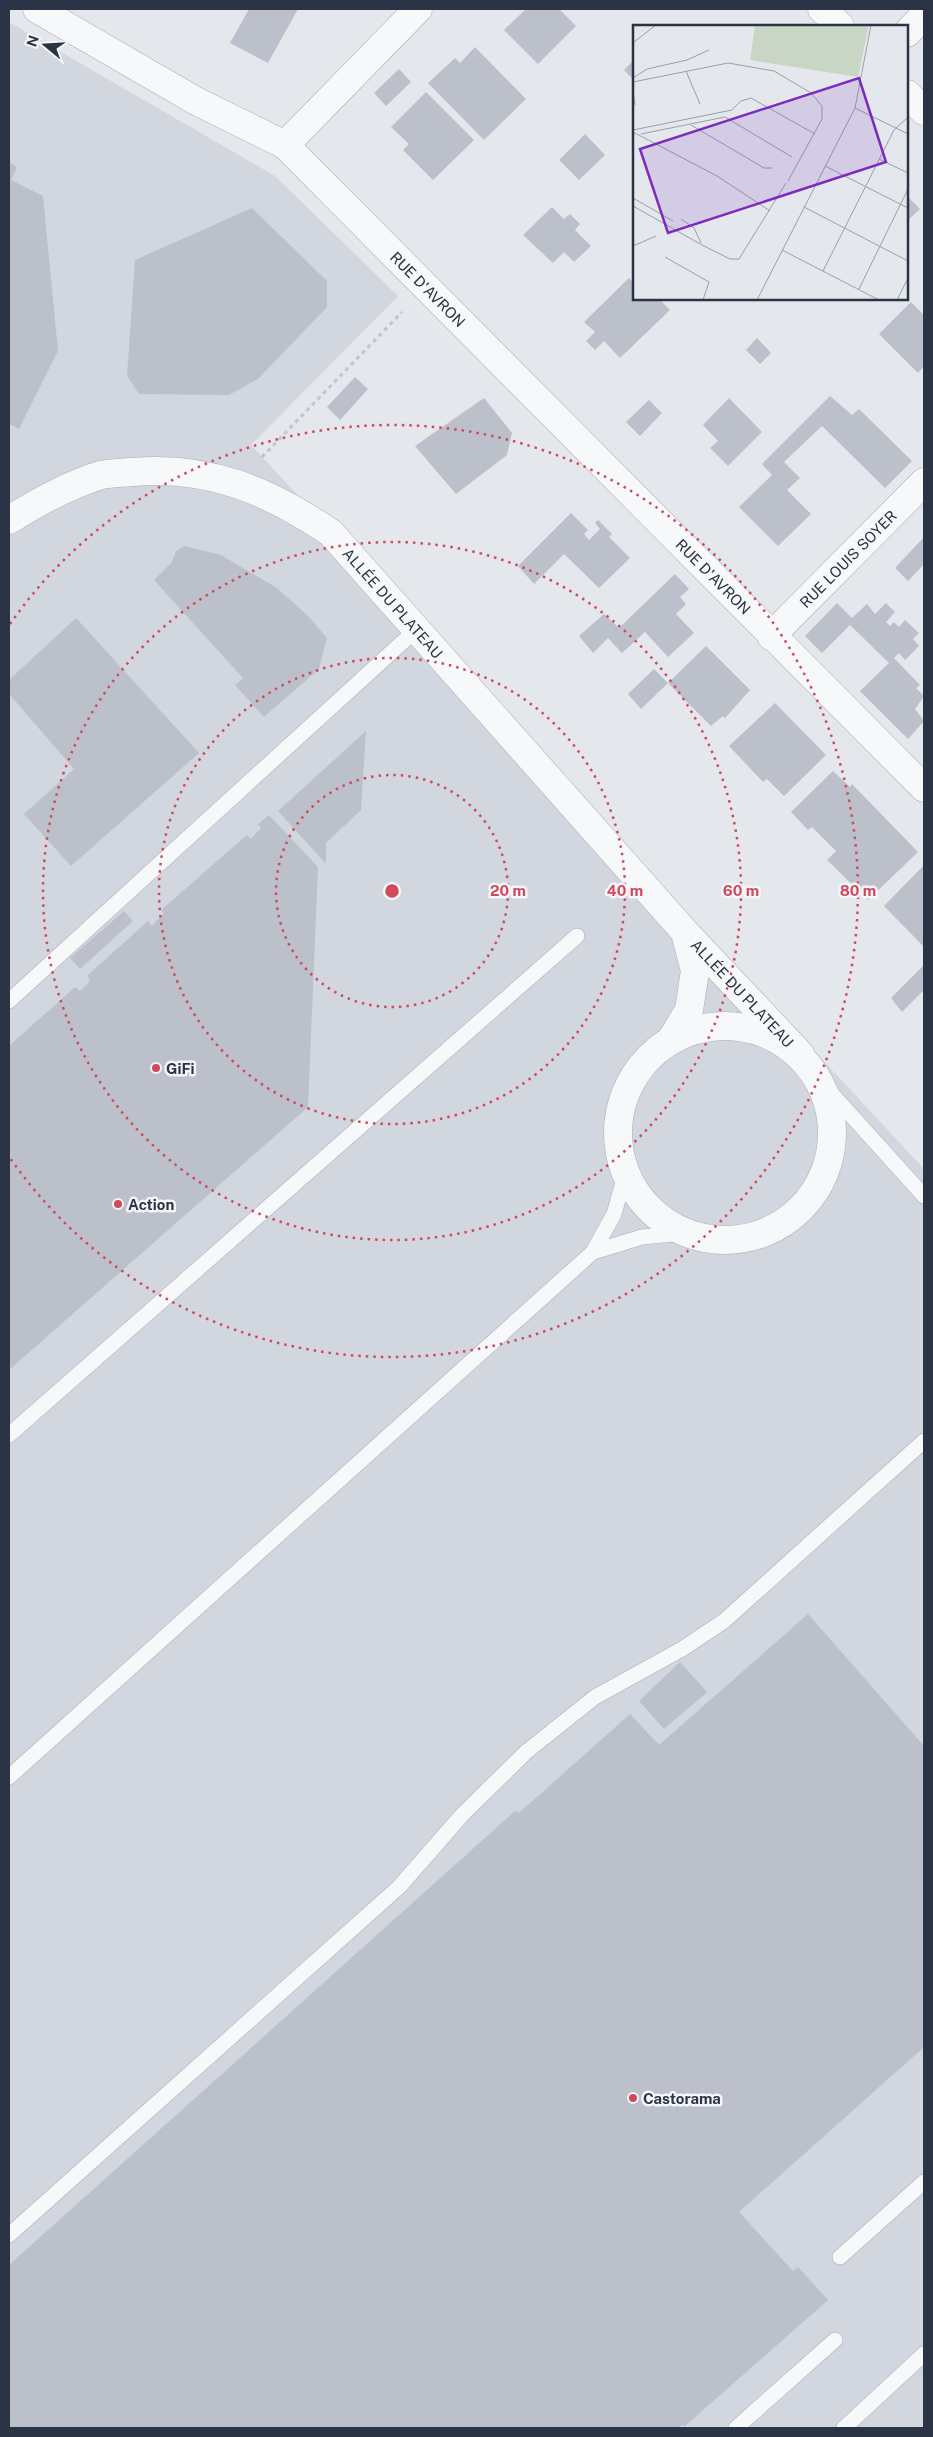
<svg xmlns="http://www.w3.org/2000/svg" width="933" height="2437" font-family="'Public Sans',sans-serif">
<style>
.built{fill:#d2d6de}
.building{fill:#bbc0ca}
.lines{fill:none;stroke-linecap:round;stroke-linejoin:round}
.service-casing{stroke:#a9aeb7;stroke-width:16}
.minor-casing{stroke:#a9aeb7;stroke-width:29}
.path{stroke:#c2c5cb;stroke-width:3;stroke-dasharray:4 4;stroke-linecap:butt}
.service{stroke:#f7f8fa;stroke-width:15}
.minor{stroke:#f7f8fa;stroke-width:28}
.ring{fill:none;stroke:#d1495b;stroke-width:2.5;stroke-dasharray:2.5 5}
.poi-dot{fill:#d1495b;stroke:#f4f6f9;stroke-width:2}
.labels{text-anchor:middle;dominant-baseline:central;stroke-width:5;stroke-linejoin:round;paint-order:stroke}
.street-label{font-size:15px;fill:#2b3445;stroke:#f4f6f9}
.poi-label{font-size:15px;font-weight:bold;fill:#2b3445;stroke:#f4f6f9;text-anchor:start}
.inset-road{fill:none;stroke:#9a9fa9;stroke-width:1}
.view{fill:#7b2cbf;fill-opacity:0.15;stroke:#7b2cbf;stroke-width:2.5}
.inset-edge{fill:none;stroke:#2b3445;stroke-width:2.5}
.centre{fill:#d1495b;stroke:#f4f6f9;stroke-width:2.5}
.ring-label{font-size:15px;text-anchor:middle;font-weight:bold;fill:#d1495b;stroke:#f4f6f9;stroke-width:5;stroke-linejoin:round;paint-order:stroke}
</style>
<rect width="100%" height="100%" fill="#e4e7ec"/>
<path class="built" d="M 9,22 L 275,176 L 398,296 L 251,445 L 924,1169 L 924,2428 L 9,2428 Z"/>
<path class="building" d="M 249,9 L 298,9 L 268,63 L 230,43 Z
M 526,9 L 559,9 L 576,26 L 538,64 L 504,30 Z
M 475,47 L 526,99 L 484,140 L 428,83 L 455,58 L 460,63 Z
M 633,61 L 634,63 L 634,80 L 624,70 Z
M 399,69 L 411,82 L 386,106 L 374,93 Z
M 426,92 L 474,140 L 433,180 L 403,150 L 409,144 L 391,127 Z
M 585,134 L 605,155 L 579,180 L 559,160 Z
M 9,162 L 17,167 L 11,180 L 43,196 L 58,351 L 19,429 L 9,424 Z
M 907,196 L 920,209 L 907,221 Z
M 552,207 L 564,219 L 570,214 L 580,224 L 575,230 L 591,246 L 574,262 L 564,252 L 553,263 L 523,235 Z
M 252,208 L 327,281 L 327,307 L 258,379 L 229,395 L 139,394 L 127,376 L 135,260 Z
M 629,278 L 634,283 L 634,299 L 659,299 L 670,310 L 620,358 L 604,341 L 595,350 L 586,341 L 595,332 L 584,322 Z
M 911,302 L 924,315 L 924,366 L 918,373 L 879,334 Z
M 757,338 L 771,353 L 760,364 L 746,350 Z
M 355,377 L 368,389 L 340,420 L 327,407 Z
M 830,396 L 852,415 L 859,409 L 912,461 L 885,488 L 822,426 L 784,462 L 800,478 L 787,490 L 811,514 L 778,546 L 739,507 L 772,475 L 762,464 Z
M 484,398 L 512,433 L 507,455 L 456,494 L 415,446 Z
M 729,398 L 762,432 L 728,466 L 710,448 L 718,441 L 703,425 Z
M 649,400 L 662,413 L 640,436 L 626,422 Z
M 571,513 L 588,530 L 584,534 L 589,540 L 600,529 L 595,523 L 598,520 L 612,534 L 609,537 L 630,558 L 599,588 L 564,554 L 534,584 L 518,566 Z
M 924,537 L 924,564 L 908,581 L 895,568 Z
M 184,546 L 221,555 L 277,588 L 308,616 L 327,638 L 319,669 L 264,717 L 235,685 L 243,678 L 154,580 L 172,562 L 176,551 Z
M 675,574 L 689,589 L 680,597 L 686,604 L 676,614 L 694,633 L 668,657 L 645,632 L 622,653 L 608,638 L 593,653 L 579,636 L 604,614 L 619,628 Z
M 837,603 L 852,618 L 867,604 L 875,614 L 886,603 L 895,612 L 886,622 L 890,626 L 894,622 L 899,627 L 905,620 L 919,633 L 913,639 L 919,646 L 905,660 L 899,653 L 894,658 L 920,685 L 916,688 L 924,696 L 915,709 L 924,721 L 908,739 L 860,691 L 889,663 L 850,625 L 822,653 L 805,636 Z
M 76,618 L 199,753 L 71,866 L 24,814 L 74,769 L 9,694 L 9,680 Z
M 706,646 L 750,690 L 725,718 L 723,716 L 711,726 L 668,683 Z
M 654,669 L 668,683 L 641,709 L 628,694 Z
M 775,703 L 826,755 L 784,796 L 767,779 L 763,782 L 729,746 Z
M 366,731 L 361,810 L 326,843 L 326,864 L 278,811 Z
M 833,771 L 850,787 L 852,784 L 918,852 L 868,900 L 827,860 L 836,851 L 812,827 L 808,830 L 791,812 Z
M 269,815 L 318,867 L 308,1107 L 9,1370 L 9,1046 L 75,987 L 80,991 L 90,981 L 87,976 L 148,921 L 152,926 L 164,913 L 161,910 L 247,835 L 251,839 L 261,828 L 258,824 Z
M 924,865 L 924,947 L 884,906 Z
M 124,911 L 133,921 L 80,969 L 70,958 Z
M 924,965 L 924,990 L 902,1012 L 891,998 Z
M 808,1614 L 924,1746 L 924,2047 L 739,2212 L 793,2271 L 798,2267 L 828,2300 L 685,2426 L 682,2425 L 678,2428 L 9,2428 L 9,2265 L 515,1811 L 519,1813 L 630,1714 L 659,1745 Z
M 680,1662 L 707,1692 L 664,1729 L 639,1701 Z"/>
<g class="lines">
<g class="service-casing">
<path id="service" d="M 9,1001 L 418,628
M 822,1083 L 924,1196
M 593,1252 L 642,1237 L 686,1233
M 9,1435 L 577,936
M 9,1777 L 593,1252 L 614,1214 L 625,1175
M 9,2235 L 399,1887 L 462,1815 L 526,1752 L 595,1697 L 682,1649 L 724,1621 L 924,1441
M 840,2257 L 924,2182
M 736,2428 L 835,2340
M 844,2428 L 924,2354"/>
</g>
<g class="minor-casing">
<g id="minor">
<path id="s1" d="M 37,9 L 196,101 L 285,145 L 924,788"/>
<path d="M 822,9 L 840,26"/>
<path d="M 907,33 L 924,15"/>
<path d="M 907,94 L 924,111"/>
<path d="M 285,145 L 418,9"/>
<path id="s2" d="M 9,520 C 38,502 68,485 101,475 C 111,473 122,473 132,472 C 209,465 269,491 331,533 L 685,932 L 800,1054"/>
<path id="s3" d="M 771,636 L 924,482"/>
<circle cx="725" cy="1133" r="107"/>
<path d="M 671,1040 L 689,1010 L 695,971 L 686,936"/>
</g>
</g>
<path class="path" d="M 262,457 L 402,312"/>
<use href="#service" class="service"/>
<use href="#minor" class="minor"/>
</g>
<g class="ring">
<circle cx="392" cy="891" r="116"/>
<circle cx="392" cy="891" r="233"/>
<circle cx="392" cy="891" r="349"/>
<path d="M10 624A466 466 0 1 1 10 1158"/>
</g>
<g class="poi-dot">
<circle cx="156" cy="1068" r="5"/>
<circle cx="118" cy="1204" r="5"/>
<circle cx="633" cy="2098" r="5"/>
</g>
<g class="labels">
<g class="street-label">
<text stroke="none"><textPath href="#s1" startOffset="486">RUE D'AVRON</textPath></text>
<text stroke="none"><textPath href="#s3" startOffset="109">RUE LOUIS SOYER</textPath></text>
<text stroke="none"><textPath href="#s1" startOffset="891">RUE D'AVRON</textPath></text>
<text stroke="none"><textPath href="#s2" startOffset="440">ALLÉE DU PLATEAU</textPath></text>
<text stroke="none"><textPath href="#s2" startOffset="964">ALLÉE DU PLATEAU</textPath></text>
</g>
<g class="poi-label">
<text x="166" y="1068">GiFi</text>
<text x="128" y="1204">Action</text>
<text x="643" y="2098">Castorama</text>
</g>
</g>
<g transform="translate(633 25)">
<rect width="275" height="275" fill="#e4e7ec"/>
<path d="M 122,0 L 236,0 L 225,52 L 117,35 Z" fill="#c9d6c5"/>
<path class="inset-road" d="M 0,18 L 23,0M 53,46 L 67,79M 0,53 L 14,44 L 54,35 L 76,25M 0,57 L 95,38 L 141,46 L 178,68 L 189,81 L 189,94 L 155,156M 0,65 L 2,80M 222,83 L 275,109M 58,100 L 131,143 L 139,143M 0,105 L 99,85 L 108,76 L 118,73 L 182,109M 0,107 L 84,151 L 137,186M 8,109 L 92,92 L 159,132M 246,134 L 275,148M 192,141 L 275,183M 0,173 L 40,196M 0,181 L 69,220 L 97,234 L 106,234 L 153,158M 171,182 L 275,236M 48,194 L 61,203 L 68,218M 0,221 L 23,211M 149,225 L 246,275M 32,232 L 76,257 L 70,275M 190,246 L 261,105 L 275,92M 226,264 L 275,164M 124,275 L 222,83 L 238,0M 264,275 L 275,253"/>
<path class="view" d="M 226,53 L 253,137 L 35,208 L 7,124 Z"/>
<rect width="275" height="275" class="inset-edge"/>
</g>
<circle cx="392" cy="891" r="8" class="centre"/>
<g class="ring-label">
<text x="508" y="896">20 m</text>
<text x="625" y="896">40 m</text>
<text x="741" y="896">60 m</text>
<text x="858" y="896">80 m</text>
</g>
<rect width="933" height="2437" fill="none" stroke="#2b3445" stroke-width="20"/>
<g transform="translate(45 45) rotate(288)" stroke="#f4f6f9" stroke-width="4" paint-order="stroke">
<path d="M0-4L9 19L0 12L-9 19Z" fill="#2b3445"/>
<text y="-8" font-size="14" font-weight="bold" text-anchor="middle" fill="#2b3445">N</text>
</g>
</svg>
